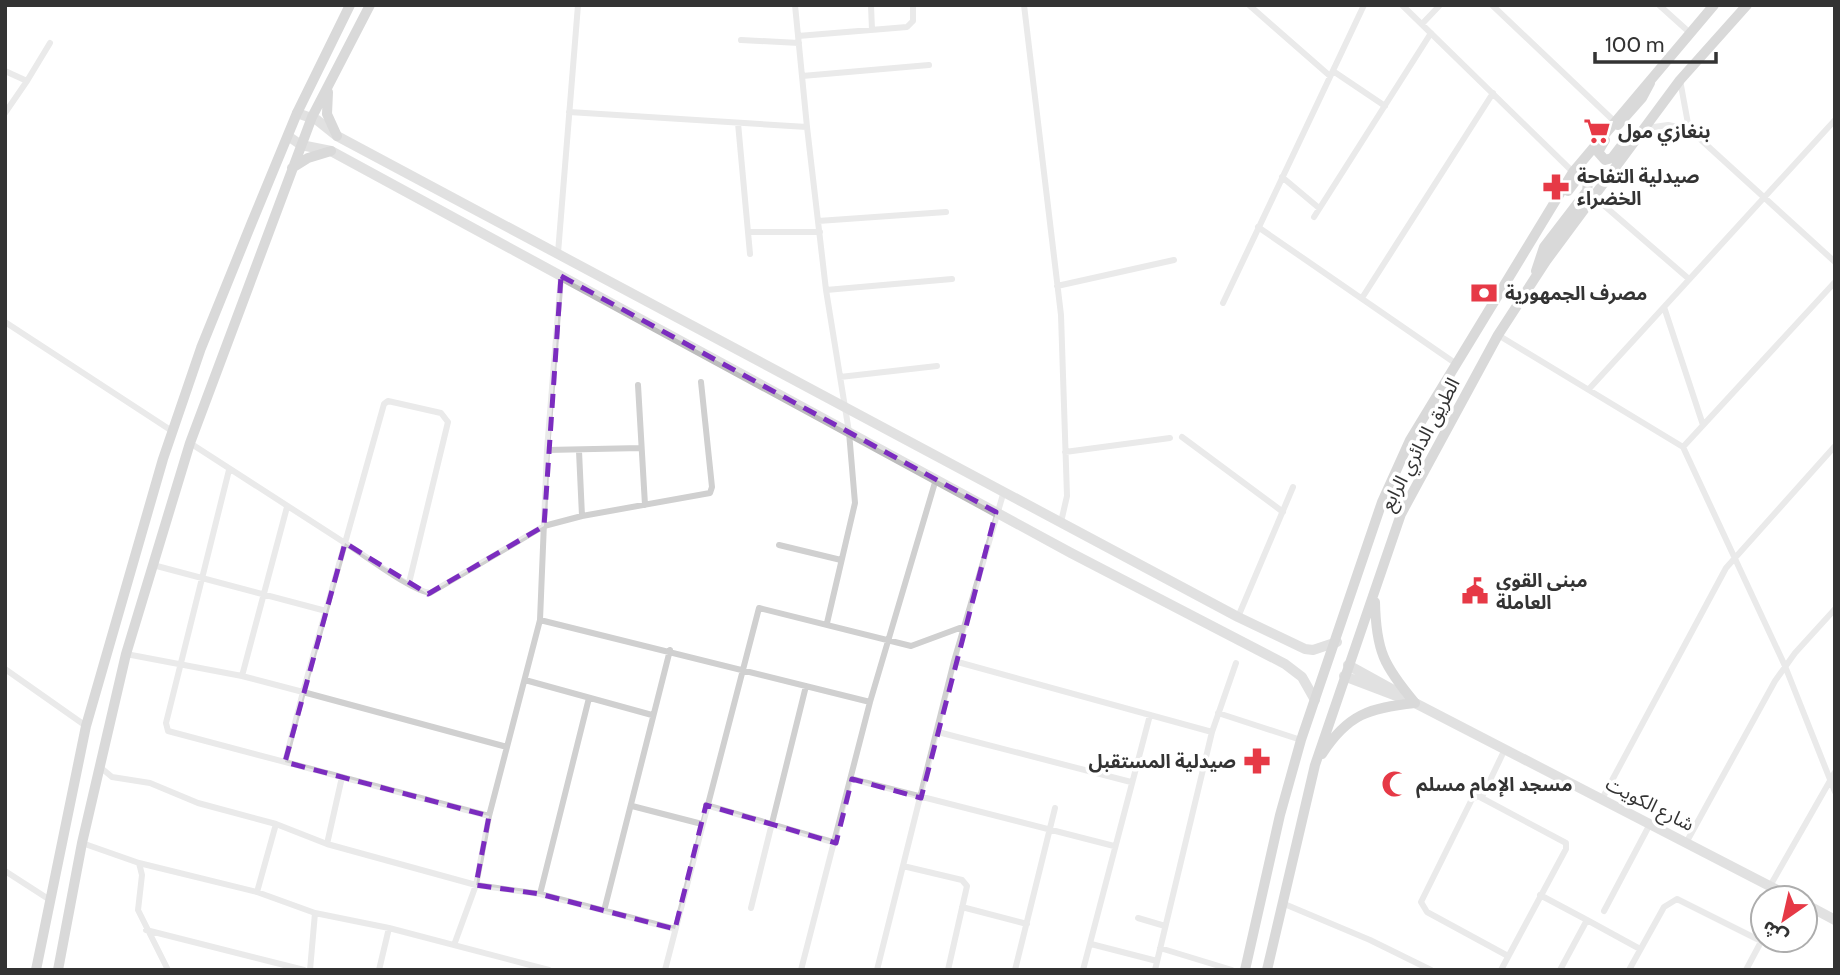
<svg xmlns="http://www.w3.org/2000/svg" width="1840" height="975" font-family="Cabin,'Noto Sans Arabic',sans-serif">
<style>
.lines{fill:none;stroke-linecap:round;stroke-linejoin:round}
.minor{stroke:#d0d0d0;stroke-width:6}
.secondary{stroke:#bdbdbd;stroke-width:10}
.primary{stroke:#ababab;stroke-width:10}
.marked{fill:none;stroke:#7b2cbf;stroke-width:5;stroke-dasharray:14 9;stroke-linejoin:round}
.labels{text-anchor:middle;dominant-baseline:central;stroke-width:7;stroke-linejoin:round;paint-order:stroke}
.poi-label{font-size:19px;font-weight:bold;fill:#333;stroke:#fff;text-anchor:start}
.street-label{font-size:19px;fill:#333;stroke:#fff}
</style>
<rect width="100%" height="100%" fill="#fff"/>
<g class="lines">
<path class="minor" d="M 795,5 L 807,127 L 826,290 L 849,432 L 855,503 L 827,623
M 871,5 L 872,30
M 1024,5 L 1061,315 L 1067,496 L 1061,522
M 1249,5 L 1330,76
M 1402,5 L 1573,172
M 1492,5 L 1613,120
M 1659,5 L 1689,32
M 1422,24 L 1440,5
M 798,36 L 907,27 L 913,21 L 913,5
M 741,40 L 799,43
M 5,71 L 27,81 L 5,113
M 1333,71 L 1385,106
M 802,76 L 929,65
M 1680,80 L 1689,129 L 1835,262
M 27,81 L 50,43
M 569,112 L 807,127
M 738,123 L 750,254
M 1647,128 L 1668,125 L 1689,129
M 1282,177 L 1319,208
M 1593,196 L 1689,279
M 1314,217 L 1431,33
M 818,221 L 946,212
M 1258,227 L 1455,363
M 748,232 L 820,232
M 558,253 L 578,5
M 1057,286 L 1174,260
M 826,290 L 952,279
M 1362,298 L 1493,93
M 1223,303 L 1364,5
M 1664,307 L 1703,425
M 5,322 L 172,431
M 1498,335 L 1683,447 L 1785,666 L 1835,792
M 840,377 L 937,366
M 638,385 L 645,505
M 1589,389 L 1835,120
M 1182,437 L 1283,512
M 1683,447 L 1835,282
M 547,450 L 641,448
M 579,451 L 582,516
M 1065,452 L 1170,438
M 229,470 L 166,723 L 168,731 L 489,816
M 779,545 L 841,560
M 153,565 L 326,611
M 409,583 L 448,422 L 441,413 L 388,401 L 384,404 L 345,543 C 365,555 410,590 430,593 L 544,526 L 582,516 L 710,493 L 712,487 L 701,382
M 1238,617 L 1293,487
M 540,620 L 870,702
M 126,654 L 242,676 L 303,692 L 345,543 L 190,443
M 954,661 L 1212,732
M 5,669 L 86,726
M 242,676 L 287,507
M 525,680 L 652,715
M 1218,713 L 1301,740
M 938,732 L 1131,782
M 285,762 L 303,692 L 507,747
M 100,767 L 112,777 L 150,783 L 198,803 L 276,824 L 327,844 L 476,885 L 540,894 L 675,929
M 852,779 L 1114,846
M 1482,797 L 1505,749
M 1602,799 L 1726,568 L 1835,446
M 706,805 L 836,843
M 632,806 L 702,824
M 82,843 L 139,863 L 257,892 L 315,913 L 389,928 L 549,970
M 1686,843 L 1775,681 L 1795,653 L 1835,609
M 327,844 L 342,777
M 139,863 L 142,875 L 138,910 L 168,970
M 903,866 L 962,880 L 967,886 L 948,970
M 5,871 L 50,900
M 1770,886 L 1835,772
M 257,892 L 276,824
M 540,894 L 589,698
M 1540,895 L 1587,920
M 1282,903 L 1370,940 L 1431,970
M 962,907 L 1027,924
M 751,908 L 806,686
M 604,911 L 670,650
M 1604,911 L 1650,824
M 1138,918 L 1165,926
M 146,930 L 304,970
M 1091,944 L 1157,961
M 454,945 L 476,885 L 489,816 L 540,620 L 547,450 L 561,276
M 1160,948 L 1232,970
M 310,970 L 315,913
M 379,970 L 389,928
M 665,970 L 759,608 L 911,646 L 965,626
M 801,970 L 870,702 L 936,479
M 877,970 L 954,661 L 1004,491
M 1015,970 L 1055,808
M 1083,970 L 1150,715
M 1155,970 L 1212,732 L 1236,663
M 1501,970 L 1566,849 L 1566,843 L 1478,796 L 1472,799 L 1421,902 L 1427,912 L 1508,956
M 1560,970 L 1587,920 L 1640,949
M 1629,970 L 1664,907 L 1677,899 L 1761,941
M 1746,970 L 1763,938"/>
<path class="secondary" d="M 297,113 L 317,120 L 337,136 L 1238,617 L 1305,649 L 1313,650 L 1337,642
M 288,136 L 301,145 L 331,151 L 1071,553 L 1285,664 L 1302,677 L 1315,700
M 1348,665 L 1406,697
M 1344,676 L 1415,703 L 1793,898
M 1805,904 L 1835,920"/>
<path class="primary" d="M 328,92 L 327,114 L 337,136
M 1618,125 L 1642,98 L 1650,83
M 1605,140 L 1598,152 L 1605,160 L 1612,158 L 1625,141
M 292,168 L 308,158 L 331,151
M 1536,271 L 1544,247 L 1587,191 L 1588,182 L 1583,178 L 1577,179 L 1568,191
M 1375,602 C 1376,651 1384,666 1415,703
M 1322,754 C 1348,714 1369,708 1415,703
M 36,970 L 86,726 L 163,459 L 201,348 L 252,222 L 297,113 L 350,5
M 58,970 L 82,843 L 126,654 L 190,443 L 312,117 L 370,5
M 1245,970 L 1280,815 L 1301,740 L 1382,502 L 1410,440 L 1573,172 L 1714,5
M 1267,970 L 1315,765 L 1401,514 L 1498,335 L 1546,261 L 1680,80 L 1747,5"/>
</g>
<path d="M0 0H1840V975H0ZM 561,276 L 996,512 L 921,798 L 852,779 L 836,843 L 706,805 L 675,929 L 540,894 L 476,885 L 489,816 L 285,762 L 345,543 L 428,594 L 544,526 Z" fill="#fff" fill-opacity=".55" fill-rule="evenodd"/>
<path class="marked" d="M 561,276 L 996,512 L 921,798 L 852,779 L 836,843 L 706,805 L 675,929 L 540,894 L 476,885 L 489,816 L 285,762 L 345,543 L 428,594 L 544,526 Z"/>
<defs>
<g id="supermarket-bare" transform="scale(2.1)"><path d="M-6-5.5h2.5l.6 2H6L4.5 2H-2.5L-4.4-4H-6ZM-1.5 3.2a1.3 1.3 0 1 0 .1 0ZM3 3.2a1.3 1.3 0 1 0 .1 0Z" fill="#e63946" stroke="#fff" stroke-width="2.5" paint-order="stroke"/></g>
<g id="pharmacy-bare" transform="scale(2.1)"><path d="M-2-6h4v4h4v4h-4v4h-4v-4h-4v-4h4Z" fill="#e63946" stroke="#fff" stroke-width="2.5" paint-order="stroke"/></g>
<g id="bank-bare" transform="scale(2.1)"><path d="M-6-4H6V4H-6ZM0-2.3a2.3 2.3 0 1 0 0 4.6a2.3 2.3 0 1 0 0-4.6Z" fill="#e63946" stroke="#fff" stroke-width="2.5" paint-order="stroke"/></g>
<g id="civic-bare" transform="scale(2.1)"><path d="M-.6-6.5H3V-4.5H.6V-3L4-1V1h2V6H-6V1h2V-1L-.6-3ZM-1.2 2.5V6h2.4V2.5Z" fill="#e63946" stroke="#fff" stroke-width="2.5" paint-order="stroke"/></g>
<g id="mosque-bare" transform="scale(2.1)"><path d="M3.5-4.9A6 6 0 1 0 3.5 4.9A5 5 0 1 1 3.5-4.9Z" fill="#e63946" stroke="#fff" stroke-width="2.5" paint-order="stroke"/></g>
</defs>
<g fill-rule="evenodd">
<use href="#supermarket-bare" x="1597" y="131"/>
<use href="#pharmacy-bare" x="1556" y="187"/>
<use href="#bank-bare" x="1484" y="293"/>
<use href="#civic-bare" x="1475" y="591"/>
<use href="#pharmacy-bare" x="1257" y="761"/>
<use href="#mosque-bare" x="1395" y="784"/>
</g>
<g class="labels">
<g class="poi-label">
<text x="1618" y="131">بنغازي مول</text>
<text x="1577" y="176">صيدلية التفاحة<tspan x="1577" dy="22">الخضراء</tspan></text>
<text x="1505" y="293">مصرف الجمهورية</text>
<text x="1496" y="580">مبنى القوى<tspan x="1496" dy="22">العاملة</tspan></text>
<text x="1236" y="761" text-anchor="end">صيدلية المستقبل</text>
<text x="1416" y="784">مسجد الإمام مسلم</text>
</g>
<g class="street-label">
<text transform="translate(1420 444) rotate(-62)">الطريق الدائري الرابع</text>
<text transform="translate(1650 804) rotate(27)">شارع الكويت</text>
</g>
</g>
<rect width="1840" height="975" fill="none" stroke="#333333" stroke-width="14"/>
<g transform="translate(1784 919) rotate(214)"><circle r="33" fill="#ffffff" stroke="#adadad" stroke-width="2"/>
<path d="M0-5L12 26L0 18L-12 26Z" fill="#e63946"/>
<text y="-10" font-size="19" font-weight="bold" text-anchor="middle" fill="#333333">ش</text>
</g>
<path d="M1595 52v10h121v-10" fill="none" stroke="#333333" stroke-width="3.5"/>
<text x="1605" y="52" font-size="21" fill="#333333" stroke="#ffffff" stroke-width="5" paint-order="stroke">100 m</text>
</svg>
